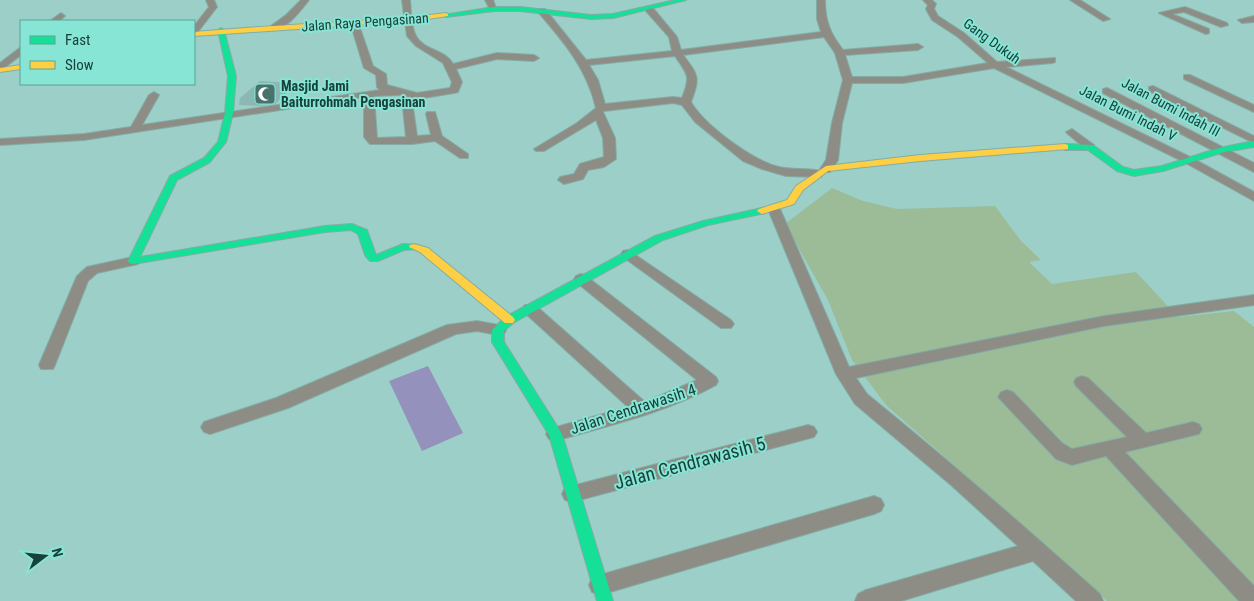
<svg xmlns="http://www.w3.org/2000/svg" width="1254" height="601" font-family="'Roboto Condensed',sans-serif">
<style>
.green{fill:#9bbc97}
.water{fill:#9491bd}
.building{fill:#8bb7b5}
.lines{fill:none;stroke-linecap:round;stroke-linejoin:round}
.street-casing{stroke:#83aca6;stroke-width:2}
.fast-casing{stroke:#83aca6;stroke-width:2}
.slow-casing{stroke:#83aca6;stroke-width:2}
.street{fill:#8d8d85;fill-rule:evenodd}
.fast{fill:#16e098;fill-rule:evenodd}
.slow{fill:#ffcf43;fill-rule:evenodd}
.labels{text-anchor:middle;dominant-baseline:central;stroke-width:4;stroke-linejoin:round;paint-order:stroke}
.far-street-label{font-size:14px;fill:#19413b;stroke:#86e5d5}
.far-poi-label{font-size:14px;font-weight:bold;fill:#19413b;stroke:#86e5d5;text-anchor:start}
.street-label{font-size:16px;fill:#19413b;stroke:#86e5d5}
.near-street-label{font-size:19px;fill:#19413b;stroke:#86e5d5}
</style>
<rect width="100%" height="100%" fill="#9ccfc7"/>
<path class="green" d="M 832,188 L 863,201 L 897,209 L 995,206 L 1021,241 L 1041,260 L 1029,262 L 1052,284 L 1136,272 L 1178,317 L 1234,311 L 1254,327 L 1254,601 L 1107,601 L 886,405 L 852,360 L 828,300 L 785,224 Z"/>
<path class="water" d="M 428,366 L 463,433 L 422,451 L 389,381 Z"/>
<path class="building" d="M 260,81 L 297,83 L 275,104 L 260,106 L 239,105 L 240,98 Z"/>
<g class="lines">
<g class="street-casing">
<path id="street" d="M 206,0 L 214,0 L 217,7 L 197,33 L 194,34 L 194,26 L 209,7 Z
M 301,0 L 309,0 C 301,10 285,32 271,30 L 271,26 L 286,15 Z
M 402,0 L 410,0 C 411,10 411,27 416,36 C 423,50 446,50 453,64 L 497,53 L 534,55 L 539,58 L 534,61 L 497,59 L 456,69 L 462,82 L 458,92 L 454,93 L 417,99 L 400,95 L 374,96 L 377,138 L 406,137 L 403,108 L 408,105 L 413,108 L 417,136 L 431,135 L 426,114 L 427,112 L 435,112 L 442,136 L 468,154 L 468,158 L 460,158 L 435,141 L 412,144 L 370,144 L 364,137 L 364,97 L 84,140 L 0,145 L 0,139 L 84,134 L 131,127 L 149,95 L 154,92 L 159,95 L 142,125 L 380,90 L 377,87 L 376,75 L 364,68 L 351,25 L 355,22 L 359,25 L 373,66 L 386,74 L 387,85 L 417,93 L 450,88 L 452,82 L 443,63 L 416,46 L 407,36 Z
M 485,0 L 493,0 L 497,11 L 491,11 Z
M 817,0 L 825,0 C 825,21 830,33 843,50 L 918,44 L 923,47 L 918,50 L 845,55 L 852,77 L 903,77 L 988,63 L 958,37 L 932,20 L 926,9 L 928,5 L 923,0 L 932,0 L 936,4 L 934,9 L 938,16 L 964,33 L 997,62 L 1055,58 L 1055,62 L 1052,63 L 1006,67 L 1192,158 L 1254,192 L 1254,201 L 1184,162 L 994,68 L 903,83 L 852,83 L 842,123 L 838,160 L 830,172 L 822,172 L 820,169 L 826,160 L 832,123 L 843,80 L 835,53 L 824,37 L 683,55 C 699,76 700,77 691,102 C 704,125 753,161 779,167 C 793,170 808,168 821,171 L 823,174 L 821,177 L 786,176 L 762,169 L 743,161 L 695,122 L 682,105 L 673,103 L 604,111 L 603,112 L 615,138 L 616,159 L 604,167 L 588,170 L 583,179 L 564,184 L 558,180 L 560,177 L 574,174 L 580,164 L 604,157 L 603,138 L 596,120 L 544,151 L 536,151 L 534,149 L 577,123 L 596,108 C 587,69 564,42 539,13 L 539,9 L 545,9 L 586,60 L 672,51 L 669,37 L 646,11 L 646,7 L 652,7 L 677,37 L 681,50 L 821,32 L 817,19 ZM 675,56 C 688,75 691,76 682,98 L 673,97 L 605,104 L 598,80 L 589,65 Z
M 1070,0 L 1080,0 L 1110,19 L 1103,21 Z
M 1185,7 L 1227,23 L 1228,25 L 1221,27 L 1184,12 L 1172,14 L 1209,29 L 1209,33 L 1206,34 L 1159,13 Z
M 61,13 L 65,16 L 59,21 L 50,21 Z
M 1254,16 L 1254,22 L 1242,23 L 1238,20 Z
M 21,47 L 21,55 L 0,71 L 0,63 Z
M 1184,75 L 1190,75 L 1254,105 L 1254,112 L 1184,79 Z
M 1153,86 L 1254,136 L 1254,143 L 1149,91 L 1149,87 Z
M 1107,88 L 1254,163 L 1254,172 L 1103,93 L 1103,89 Z
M 1072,129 L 1094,145 L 1094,149 L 1086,149 L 1068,134 L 1066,132 Z
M 774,205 L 780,209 L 849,367 L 1104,316 L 1254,295 L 1254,305 L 1104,326 L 856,378 L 867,394 C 947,459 1024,526 1100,594 L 1103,601 L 1076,601 L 1033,561 L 901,601 L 855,601 L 858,594 L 866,590 L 1018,546 L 951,485 L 855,404 L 836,374 L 768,209 Z
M 628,250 L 731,320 L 734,324 L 731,328 L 721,328 L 623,257 L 621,254 L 623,251 Z
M 133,257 L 138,258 L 140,261 L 138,264 L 97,273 L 88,281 L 55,365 L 53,369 L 41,369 L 39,365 L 77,276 L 87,267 Z
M 581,274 L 586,276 L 716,377 L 718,381 L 716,385 C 666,413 610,425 555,441 L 549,439 L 546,434 L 549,429 L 628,407 L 525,313 L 522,309 L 525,305 L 535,305 L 645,402 L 697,380 L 576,282 L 574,279 L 576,276 Z
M 477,321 L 504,326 L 506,330 L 504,334 L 498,335 L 477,331 L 456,334 L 288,408 L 210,434 L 204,432 L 201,427 L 204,422 L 276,398 L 447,325 Z
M 1082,376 L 1088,378 L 1146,433 L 1193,422 L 1199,424 L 1202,429 L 1199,434 L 1125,452 L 1254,586 L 1254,601 L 1239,601 L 1106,456 L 1072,465 L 1056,459 L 998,397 L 1001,392 L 1007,390 L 1013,392 L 1062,443 L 1072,449 L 1127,437 L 1076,386 L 1074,382 L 1076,378 Z
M 808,425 L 814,427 L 817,432 L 814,437 L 572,502 L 565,500 L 562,494 L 565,488 L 572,486 Z
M 874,496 L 881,499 L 884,505 L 881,511 L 874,514 L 600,595 L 592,592 L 589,585 L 592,578 L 600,575 Z"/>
</g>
<g class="fast-casing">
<path id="fast" d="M 675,0 L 686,0 L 613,18 L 591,19 L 520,11 L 494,11 L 446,17 L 443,15 L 494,7 L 520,7 L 591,15 L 613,14 Z
M 221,28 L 224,30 L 236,76 L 233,113 L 226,142 L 210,162 L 177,180 L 140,257 L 325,226 L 352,224 L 367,230 L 376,255 L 403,244 L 418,245 L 419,247 L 418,249 L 404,250 L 378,261 L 370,261 L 365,255 L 358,234 L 351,230 L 325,232 L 133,264 L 129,263 L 128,261 L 170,176 L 204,158 L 218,142 L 225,113 L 228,76 L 218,30 Z
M 1254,141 L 1254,147 L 1224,152 L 1163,171 L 1134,176 L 1117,171 L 1088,150 L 1065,150 L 1061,147 L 1065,144 L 1093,145 L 1123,167 L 1134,170 L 1162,166 L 1219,148 Z
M 762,208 L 767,211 L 765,213 L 708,225 L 663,240 L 513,323 L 504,331 L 504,342 L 562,434 L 613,601 L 597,601 L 549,435 L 492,342 L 492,330 L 505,317 L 655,236 L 703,221 Z"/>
</g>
<g class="slow-casing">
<path id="slow" d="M 446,13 L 448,14 L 448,16 L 414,21 L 194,36 L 194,32 C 278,24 362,23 446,13 Z
M 21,65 L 21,69 L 0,72 L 0,68 Z
M 1065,144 L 1068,145 L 1068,149 L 920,161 L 828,171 L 803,190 L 794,204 L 762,214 L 757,211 L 759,209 L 787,200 L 796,186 L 826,166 L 920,155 Z
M 414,244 L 428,248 L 513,317 L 515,320 L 513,323 L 505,323 L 420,252 L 409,247 L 410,245 Z"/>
</g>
<use href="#street" class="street"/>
<use href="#fast" class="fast"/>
<use href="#slow" class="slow"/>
</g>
<defs>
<g id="mosque-square" transform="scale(1.125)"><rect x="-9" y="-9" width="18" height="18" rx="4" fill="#47736c" stroke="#86e5d5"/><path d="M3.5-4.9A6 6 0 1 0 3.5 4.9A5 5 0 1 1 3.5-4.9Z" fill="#fff"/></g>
</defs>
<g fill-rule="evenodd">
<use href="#mosque-square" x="265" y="94"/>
</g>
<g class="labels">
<g class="far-street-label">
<text transform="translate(365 22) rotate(-4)">Jalan Raya Pengasinan</text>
<text transform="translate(992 41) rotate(36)">Gang Dukuh</text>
<text transform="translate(1171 107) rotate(28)">Jalan Bumi Indah III</text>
<text transform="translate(1128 113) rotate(27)">Jalan Bumi Indah V</text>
</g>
<g class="far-poi-label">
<text x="281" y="86">Masjid Jami<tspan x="281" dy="16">Baiturrohmah Pengasinan</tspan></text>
</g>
<g class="street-label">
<text transform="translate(633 409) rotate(-18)">Jalan Cendrawasih 4</text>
</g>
<g class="near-street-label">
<text transform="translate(690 463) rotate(-15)">Jalan Cendrawasih 5</text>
</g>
</g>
<rect x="20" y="20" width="175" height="65" fill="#86e5d5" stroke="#5aa397"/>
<rect x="30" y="36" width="25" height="8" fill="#16e098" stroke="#5aa397"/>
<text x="65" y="45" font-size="15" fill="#19413b">Fast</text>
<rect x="30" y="61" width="25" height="8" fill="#ffcf43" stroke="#5aa397"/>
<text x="65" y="70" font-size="15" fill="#19413b">Slow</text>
<g transform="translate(45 556) rotate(74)" stroke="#86e5d5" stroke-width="4" paint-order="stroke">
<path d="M0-4L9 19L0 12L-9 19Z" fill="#19413b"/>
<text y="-8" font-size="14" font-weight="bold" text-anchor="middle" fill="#19413b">N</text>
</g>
</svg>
